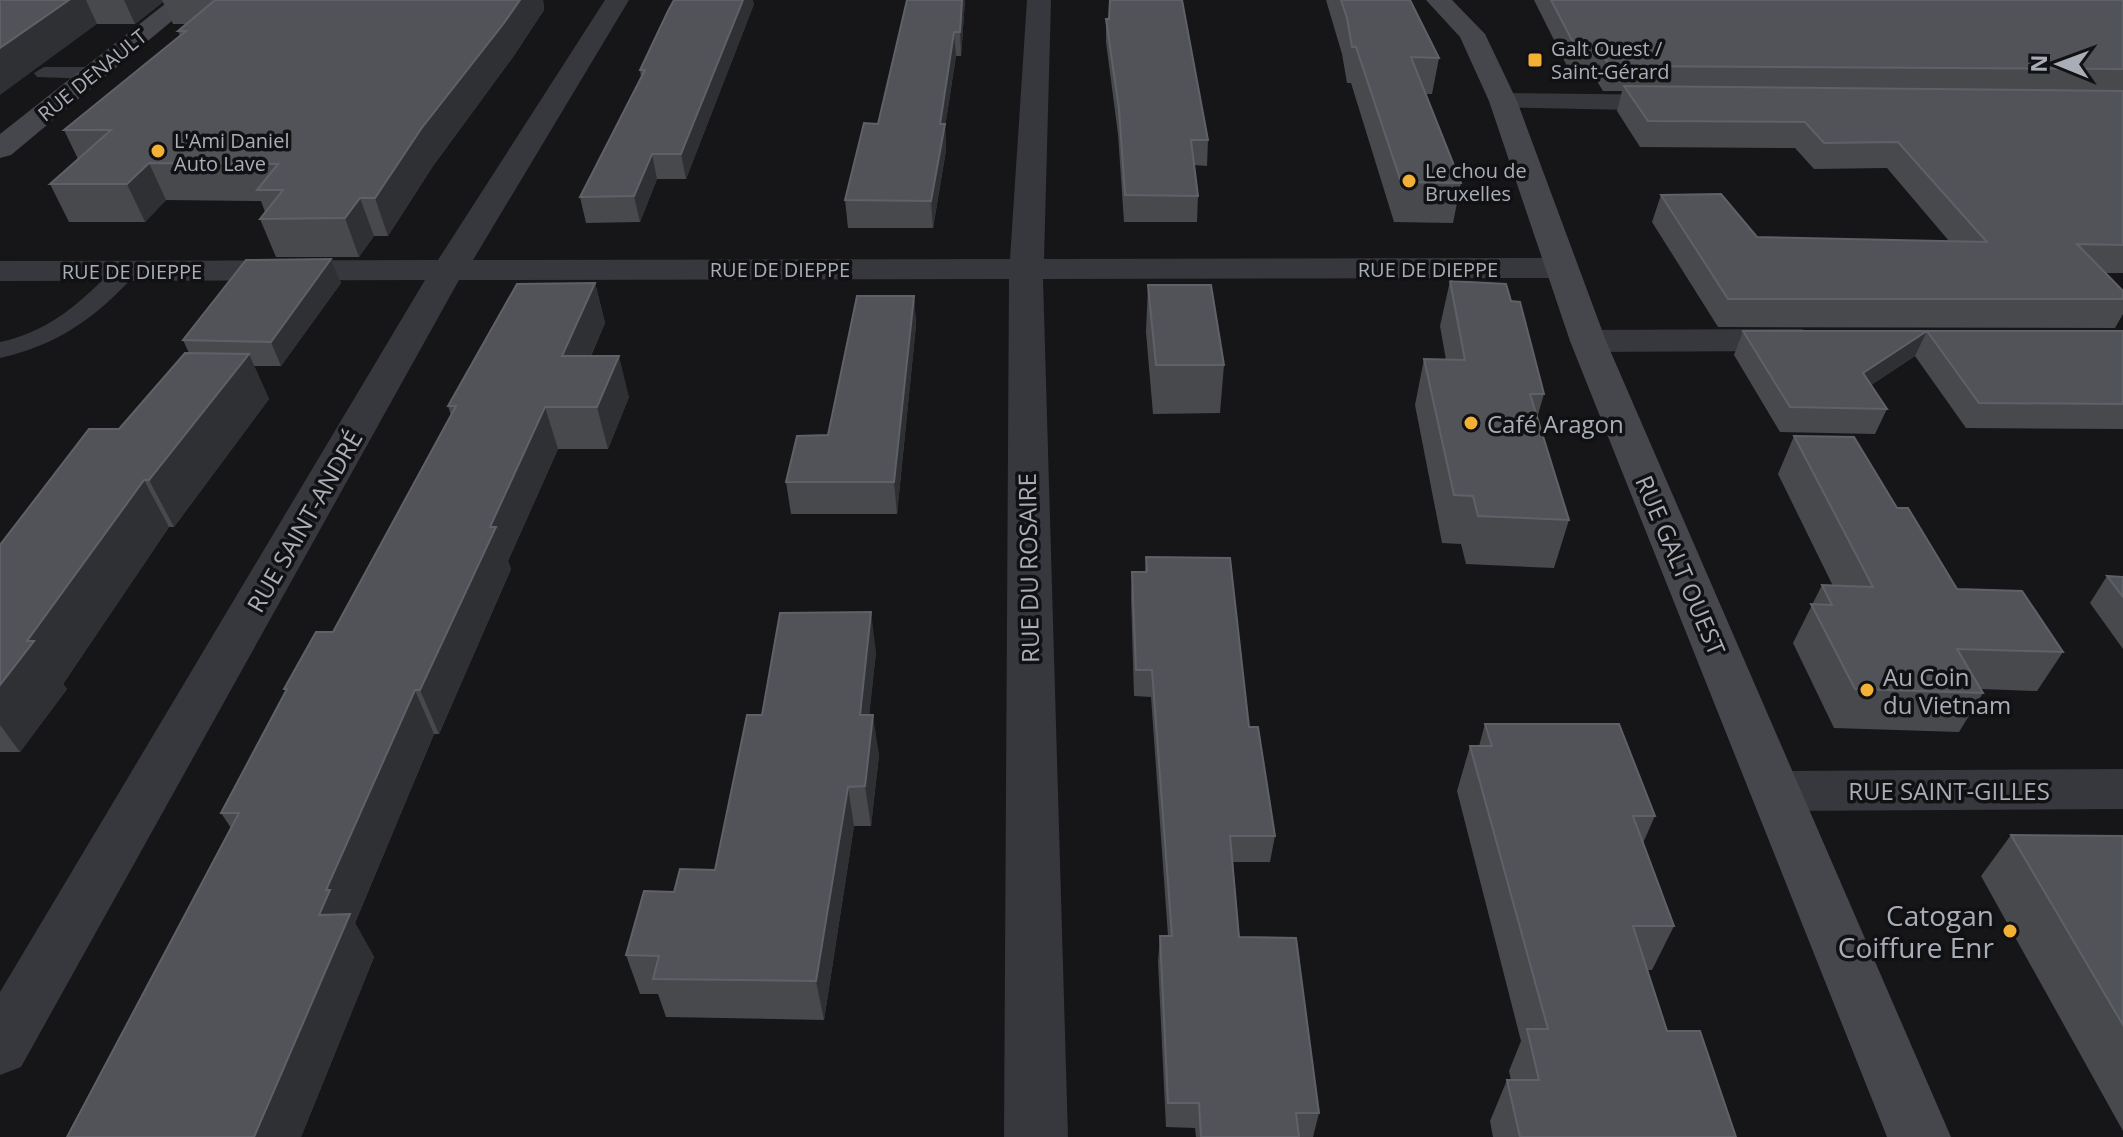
<svg xmlns="http://www.w3.org/2000/svg" width="2123" height="1137" font-family="'Open Sans',sans-serif">
<style>
.lines{fill:none;stroke-linecap:round;stroke-linejoin:round}
.lane{fill:#37383d;fill-rule:evenodd}
.street{fill:#37383d;fill-rule:evenodd}
.secondary{fill:#45474d;fill-rule:evenodd}
.wall{fill:#47494d}
.shaded-wall{fill:#2f3033}
.building{fill:#525359;stroke:#5f6168;stroke-width:2}
.poi-dot{fill:#f2b134;stroke:#111113;stroke-width:3}
.labels{text-anchor:middle;dominant-baseline:central;stroke-width:7;stroke-linejoin:round;paint-order:stroke}
.far-poi-label{font-size:20px;fill:#a8adb8;stroke:#111113;text-anchor:start}
.far-street-label{font-size:20px;fill:#a8adb8;stroke:#111113}
.poi-label{font-size:24px;fill:#a8adb8;stroke:#111113;text-anchor:start}
.street-label{font-size:24px;fill:#a8adb8;stroke:#111113}
.near-poi-label{font-size:28px;fill:#a8adb8;stroke:#111113;text-anchor:end}
</style>
<rect width="100%" height="100%" fill="#161618"/>
<g class="lines">
<path class="lane" d="M 44,67 L 95,67 L 105,73 L 95,79 L 37,77 L 34,73 Z
M 125,264 L 134,266 L 137,271 L 134,276 C 94,319 57,345 0,358 L 0,342 C 49,332 83,301 116,266 Z"/>
<path class="street" d="M 605,0 L 629,0 L 473,260 L 1010,259 L 1027,0 L 1051,0 L 1044,259 L 1559,258 L 1571,261 L 1576,268 L 1571,275 L 1559,278 L 1043,279 L 1068,1137 L 1004,1137 L 1009,279 L 459,280 L 21,1067 L 0,1075 L 0,992 L 425,280 L 0,281 L 0,261 L 438,260 Z
M 1503,93 L 1681,95 L 1691,97 L 1695,103 L 1691,109 L 1681,111 L 1493,107 L 1489,101 L 1493,95 Z
M 1801,329 L 1814,332 L 1819,340 L 1814,348 L 1801,351 L 1588,352 L 1575,349 L 1570,341 L 1575,333 L 1588,330 Z
M 2123,769 L 2123,809 L 1775,811 L 1757,805 L 1749,791 L 1757,777 L 1775,771 Z"/>
<path class="secondary" d="M 170,0 L 197,0 L 11,155 L 0,158 L 0,134 Z
M 1426,0 L 1452,0 L 1485,34 L 1517,101 L 1606,341 L 1951,1137 L 1887,1137 L 1570,341 L 1489,101 L 1460,37 Z"/>
</g>
<path class="wall" d="M 0,0 L 543,0 L 544,10 L 513,57 L 433,166 L 388,236 L 374,236 L 359,257 L 276,257 L 260,219 L 265,212 L 261,201 L 166,200 L 145,222 L 69,222 L 50,184 L 78,159 L 64,130 L 180,36 L 178,31 L 186,24 L 173,24 L 163,2 L 135,24 L 97,24 Z
M 907,0 L 965,0 L 961,56 L 956,56 L 945,127 L 946,150 L 933,228 L 848,228 L 845,200 L 878,124 Z
M 1326,0 L 1410,0 L 1439,58 L 1432,94 L 1426,94 L 1461,183 L 1453,223 L 1394,222 L 1351,83 L 1347,83 L 1342,54 Z
M 1534,0 L 2123,0 L 2123,273 L 2106,273 L 2123,291 L 2123,314 L 2115,328 L 1718,327 L 1652,222 L 1661,195 L 1757,237 L 1949,241 L 1887,168 L 1814,169 L 1795,148 L 1640,147 L 1617,111 L 1622,91 L 1603,91 L 1592,73 L 1570,72 Z
M 754,4 L 686,179 L 657,179 L 640,222 L 586,223 L 580,197 L 641,77 L 640,70 Z
M 1106,19 L 1208,140 L 1207,166 L 1194,165 L 1198,196 L 1197,222 L 1124,222 L 1118,134 L 1106,42 Z
M 331,259 L 341,283 L 281,366 L 254,366 L 269,399 L 174,527 L 169,527 L 63,684 L 67,689 L 20,752 L 0,752 L 0,545 L 119,429 L 189,353 L 183,340 Z
M 1450,281 L 1511,301 L 1544,394 L 1537,418 L 1569,520 L 1554,568 L 1466,564 L 1461,544 L 1442,543 L 1415,405 L 1424,359 L 1446,360 L 1440,326 Z
M 595,283 L 605,323 L 591,356 L 629,397 L 608,449 L 558,449 L 508,561 L 511,569 L 439,734 L 434,734 L 355,923 L 374,957 L 301,1137 L 67,1137 L 231,828 L 221,813 L 286,692 L 284,689 L 333,632 L 451,415 L 448,406 Z
M 1148,285 L 1224,365 L 1220,413 L 1153,414 L 1146,332 Z
M 914,296 L 916,325 L 897,514 L 791,514 L 786,482 L 828,435 Z
M 1743,331 L 2123,331 L 2123,429 L 1966,428 L 1915,356 L 1871,385 L 1887,409 L 1875,434 L 1780,432 L 1734,355 Z
M 1794,436 L 1897,508 L 1957,589 L 2063,652 L 2037,691 L 1981,689 L 1983,693 L 1959,732 L 1834,728 L 1793,643 L 1822,585 L 1833,586 L 1778,474 Z
M 1146,557 L 1249,727 L 1275,836 L 1270,862 L 1233,862 L 1239,937 L 1319,1113 L 1313,1137 L 1196,1137 L 1195,1128 L 1166,1127 L 1158,962 L 1160,936 L 1168,936 L 1151,697 L 1134,696 L 1131,598 L 1132,572 L 1145,572 Z
M 2107,576 L 2123,577 L 2123,649 L 2090,603 Z
M 876,652 L 869,715 L 879,755 L 871,826 L 854,826 L 824,1020 L 666,1017 L 658,994 L 640,994 L 626,955 L 674,892 L 715,870 L 762,715 Z
M 1485,724 L 1655,816 L 1643,843 L 1674,926 L 1652,970 L 1647,970 L 1667,1031 L 1736,1137 L 1493,1137 L 1490,1121 L 1507,1080 L 1511,1080 L 1509,1071 L 1521,1041 L 1457,791 L 1470,746 L 1479,746 Z
M 2011,835 L 2123,836 L 2123,1131 L 1981,876 Z"/>
<path class="shaded-wall" d="M 69,0 L 86,0 L 97,24 L 0,95 L 0,48 Z
M 124,0 L 162,0 L 163,2 L 135,24 Z
M 520,0 L 543,0 L 544,10 L 513,57 L 433,166 L 388,236 L 375,198 L 421,129 Z
M 743,0 L 753,0 L 754,4 L 686,179 L 681,154 Z
M 962,0 L 965,0 L 961,56 L 960,32 Z
M 954,32 L 956,56 L 945,127 L 946,150 L 933,228 L 931,201 L 940,124 Z
M 652,154 L 657,179 L 640,222 L 634,196 Z
M 149,163 L 166,200 L 145,222 L 127,184 Z
M 360,198 L 374,236 L 359,257 L 345,218 Z
M 331,259 L 341,283 L 281,366 L 271,342 Z
M 595,283 L 605,323 L 573,396 L 562,356 Z
M 914,296 L 916,325 L 897,514 L 894,482 Z
M 1927,331 L 1915,356 L 1852,398 L 1863,373 Z
M 249,354 L 269,399 L 174,527 L 149,480 Z
M 619,356 L 629,397 L 608,449 L 597,407 Z
M 545,407 L 558,449 L 508,561 L 511,569 L 439,734 L 420,690 L 490,527 Z
M 144,480 L 169,527 L 63,684 L 67,689 L 20,752 L 0,725 L 0,685 L 27,641 Z
M 871,612 L 876,652 L 865,755 L 860,715 Z
M 415,690 L 434,734 L 355,923 L 374,957 L 301,1137 L 254,1137 L 326,890 Z
M 873,715 L 879,755 L 871,826 L 865,786 Z
M 848,787 L 854,826 L 824,1020 L 816,981 Z"/>
<path class="building" d="M 0,0 L 69,0 L 0,48 Z
M 215,0 L 520,0 L 504,23 L 421,129 L 375,198 L 360,198 L 345,218 L 260,219 L 283,190 L 257,190 L 278,164 L 149,163 L 127,184 L 50,184 L 111,130 L 64,130 L 186,31 L 178,31 Z
M 674,0 L 743,0 L 681,154 L 652,154 L 634,196 L 580,197 L 645,70 L 640,70 L 668,11 Z
M 907,0 L 962,0 L 960,32 L 954,32 L 940,124 L 945,124 L 931,201 L 845,200 L 864,123 L 878,124 Z
M 1110,0 L 1182,0 L 1208,140 L 1191,140 L 1198,196 L 1125,195 L 1119,109 L 1106,19 L 1109,19 Z
M 1341,0 L 1410,0 L 1439,58 L 1411,57 L 1461,183 L 1401,182 L 1356,47 L 1352,47 L 1347,18 Z
M 1551,0 L 2123,0 L 2123,69 L 1610,66 L 1598,48 L 1576,48 Z
M 1624,86 L 2123,91 L 2123,245 L 2077,244 L 2123,291 L 2123,299 L 1728,299 L 1661,195 L 1721,194 L 1757,237 L 1987,242 L 1898,142 L 1824,143 L 1805,122 L 1648,121 Z
M 331,259 L 271,342 L 183,340 L 246,260 Z
M 1450,281 L 1506,284 L 1511,301 L 1520,302 L 1544,394 L 1530,394 L 1569,520 L 1478,516 L 1473,496 L 1454,495 L 1424,359 L 1465,360 Z
M 595,283 L 562,356 L 619,356 L 597,407 L 545,407 L 490,527 L 496,527 L 420,690 L 415,690 L 326,890 L 330,890 L 319,915 L 350,914 L 254,1137 L 67,1137 L 239,813 L 221,813 L 287,689 L 284,689 L 316,632 L 333,632 L 456,406 L 448,406 L 517,284 Z
M 1148,285 L 1211,285 L 1224,365 L 1156,365 Z
M 857,296 L 914,296 L 894,482 L 786,482 L 797,436 L 828,435 Z
M 1743,331 L 2123,331 L 2123,404 L 1979,403 L 1927,331 L 1863,373 L 1887,409 L 1790,407 Z
M 185,353 L 249,354 L 149,480 L 144,480 L 27,641 L 34,641 L 0,685 L 0,545 L 89,429 L 119,429 Z
M 1794,436 L 1854,437 L 1897,508 L 1908,508 L 1957,589 L 2022,591 L 2063,652 L 1957,649 L 1983,693 L 1855,689 L 1811,604 L 1832,605 L 1822,585 L 1873,587 Z
M 1146,557 L 1230,558 L 1249,727 L 1258,727 L 1275,836 L 1230,836 L 1239,937 L 1296,938 L 1319,1113 L 1296,1113 L 1299,1137 L 1201,1137 L 1199,1103 L 1168,1103 L 1160,936 L 1172,936 L 1152,670 L 1136,670 L 1132,572 L 1147,572 Z
M 2107,576 L 2123,577 L 2123,597 Z
M 871,612 L 860,715 L 873,715 L 865,786 L 848,787 L 816,981 L 653,979 L 659,956 L 626,955 L 644,891 L 674,892 L 680,869 L 715,870 L 747,715 L 762,715 L 780,613 Z
M 1485,724 L 1619,724 L 1655,816 L 1633,816 L 1674,926 L 1633,926 L 1667,1031 L 1700,1031 L 1736,1137 L 1520,1137 L 1507,1080 L 1539,1080 L 1527,1029 L 1548,1029 L 1470,746 L 1492,746 Z
M 2011,835 L 2123,836 L 2123,1025 Z"/>
<g class="poi-dot">
<rect x="1527" y="52" width="16" height="16" rx="4"/>
<circle cx="158" cy="151" r="8"/>
<circle cx="1409" cy="181" r="8"/>
<circle cx="1471" cy="423" r="8"/>
<circle cx="1867" cy="690" r="8"/>
<circle cx="2010" cy="931" r="8"/>
</g>
<g class="labels">
<g class="far-poi-label">
<text x="1551" y="48">Galt Ouest /<tspan x="1551" dy="23">Saint-Gérard</tspan></text>
<text x="174" y="140">L'Ami Daniel<tspan x="174" dy="23">Auto Lave</tspan></text>
<text x="1425" y="170">Le chou de<tspan x="1425" dy="23">Bruxelles</tspan></text>
</g>
<g class="far-street-label">
<text transform="translate(92 75) rotate(-39)">RUE DENAULT</text>
<text x="780" y="269">RUE DE DIEPPE</text>
<text x="1428" y="269">RUE DE DIEPPE</text>
<text x="132" y="271">RUE DE DIEPPE</text>
</g>
<g class="poi-label">
<text x="1487" y="423">Café Aragon</text>
<text x="1883" y="676">Au Coin<tspan x="1883" dy="28">du Vietnam</tspan></text>
</g>
<g class="street-label">
<text transform="translate(304 521) rotate(-60)">RUE SAINT-ANDRÉ</text>
<text transform="translate(1681 565) rotate(67)">RUE GALT OUEST</text>
<text transform="translate(1028 568) rotate(-91)">RUE DU ROSAIRE</text>
<text x="1949" y="790">RUE SAINT-GILLES</text>
</g>
<g class="near-poi-label">
<text x="1994" y="915">Catogan<tspan x="1994" dy="32">Coiffure Enr</tspan></text>
</g>
</g>
<g transform="translate(2059 64) rotate(271)" stroke="#111113" stroke-width="6" paint-order="stroke">
<path d="M0-6L14 30L0 20L-14 30Z" fill="#a8adb8"/>
<text y="-12" font-size="22" font-weight="bold" text-anchor="middle" fill="#a8adb8">N</text>
</g>
</svg>
